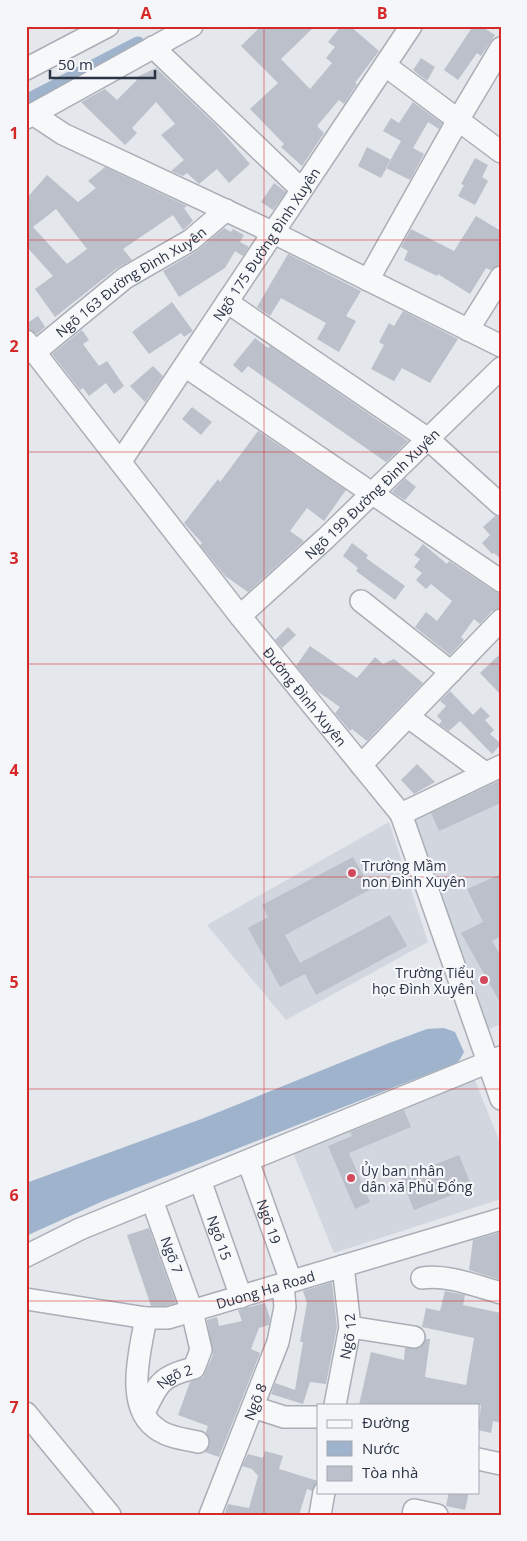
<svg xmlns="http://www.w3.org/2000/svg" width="527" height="1541" font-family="'Open Sans',sans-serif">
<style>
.built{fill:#d2d6de}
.water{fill:#9fb4cc}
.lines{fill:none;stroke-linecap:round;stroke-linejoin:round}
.canal{stroke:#9fb4cc;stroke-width:15}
.building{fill:#bbc0ca;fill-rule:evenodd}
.minor-casing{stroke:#a9aeb7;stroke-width:24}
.minor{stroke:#f7f8fa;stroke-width:21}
.grid{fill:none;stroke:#d62828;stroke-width:1;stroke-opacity:0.55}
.poi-dot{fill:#d1495b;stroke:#f4f6f9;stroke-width:2}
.labels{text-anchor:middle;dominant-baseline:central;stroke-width:4.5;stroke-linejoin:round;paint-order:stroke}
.street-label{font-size:14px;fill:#2b3445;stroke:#f4f6f9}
.poi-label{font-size:14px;fill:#2b3445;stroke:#f4f6f9;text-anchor:start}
.neatline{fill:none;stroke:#d62828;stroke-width:2}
.grid-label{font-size:16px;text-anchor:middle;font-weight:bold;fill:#d62828}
</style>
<rect width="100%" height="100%" fill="#e4e7ec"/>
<path class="built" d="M 501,778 L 501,1024 L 487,1030 L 421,847 L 414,818 Z
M 389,822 L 428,942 L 286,1020 L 207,925 Z
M 474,1078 L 501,1145 L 501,1199 L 334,1253 L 292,1150 Z"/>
<path class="water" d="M 444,1028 L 455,1032 L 464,1052 L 459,1061 L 451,1065 L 103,1201 L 26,1236 L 26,1183 L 204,1118 L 389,1043 L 427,1029 Z"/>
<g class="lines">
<path class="canal" d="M 26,102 L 138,44"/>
</g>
<path class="building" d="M 261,26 L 315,26 L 281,59 L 310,89 L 332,63 L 326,58 L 335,47 L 328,42 L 341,26 L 350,26 L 379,51 L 355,83 L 357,84 L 344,104 L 339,100 L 317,126 L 324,133 L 302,166 L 281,147 L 284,144 L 250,109 L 278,83 L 241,46 Z
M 473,26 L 481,26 L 495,35 L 481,56 L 477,53 L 458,80 L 444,70 Z
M 421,58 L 435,67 L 427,81 L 413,70 Z
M 156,68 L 217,126 L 250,164 L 229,183 L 217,169 L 199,184 L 187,173 L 183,176 L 171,171 L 184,160 L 161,135 L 175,124 L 156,102 L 132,128 L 137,133 L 125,145 L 81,102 L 105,89 L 117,100 L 137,80 L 135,78 Z
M 413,102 L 442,123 L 439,129 L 428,122 L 413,148 L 424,154 L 410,180 L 386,168 L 401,141 L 383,131 L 391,118 L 399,123 Z
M 367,147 L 391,160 L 381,178 L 358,166 Z
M 475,158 L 488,165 L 482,177 L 488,181 L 475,205 L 458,196 L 464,185 L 461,184 Z
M 105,167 L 187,206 L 184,208 L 193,221 L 183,230 L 173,215 L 123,249 L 132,260 L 117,268 L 55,317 L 35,289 L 53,276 L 26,246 L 26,199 L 47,175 L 78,202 L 96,188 L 88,181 ZM 56,209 L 87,249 L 67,264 L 33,227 Z
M 274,183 L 286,192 L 273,210 L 261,202 Z
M 476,216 L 501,231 L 501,264 L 490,270 L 486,268 L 470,294 L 438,274 L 437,276 L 404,260 L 408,251 L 401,247 L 411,229 L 454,251 Z
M 224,228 L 231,232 L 233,229 L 244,235 L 240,242 L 249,247 L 243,256 L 235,251 L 225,268 L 179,297 L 163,271 L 197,251 Z
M 288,254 L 361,291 L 346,316 L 356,321 L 339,352 L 317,339 L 326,323 L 281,298 L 270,316 L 257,307 Z
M 172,302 L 193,331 L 184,337 L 181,333 L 149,354 L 132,332 Z
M 403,311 L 458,339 L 430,383 L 402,368 L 394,381 L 371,369 L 384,345 L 379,342 L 389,323 L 394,326 Z
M 38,316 L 45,327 L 37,334 L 26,329 L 26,324 Z
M 82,330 L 89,340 L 83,344 L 99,366 L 107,361 L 124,386 L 114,394 L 106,383 L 89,396 L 83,388 L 80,390 L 52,354 Z
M 255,338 L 268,348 L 270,346 L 408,441 L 386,462 L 248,366 L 242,373 L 233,365 Z
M 153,366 L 163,376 L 145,402 L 130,386 Z
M 192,407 L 212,422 L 201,435 L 182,419 Z
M 258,431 L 346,490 L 324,521 L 307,508 L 290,531 L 304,541 L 248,592 L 225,576 L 200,545 L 202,543 L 184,523 L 218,479 L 220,482 Z
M 405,478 L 416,487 L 405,500 L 392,492 Z
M 495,516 L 501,517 L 501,559 L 494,553 L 492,554 L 482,543 L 490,535 L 483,527 Z
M 352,543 L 368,555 L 366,558 L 405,586 L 395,600 L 356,571 L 358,568 L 343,556 Z
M 423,544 L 447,564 L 449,561 L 494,591 L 501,593 L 501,608 L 492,611 L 480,624 L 474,619 L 461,637 L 464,640 L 450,655 L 415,627 L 426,612 L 437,621 L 452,601 L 431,584 L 426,589 L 416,580 L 422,573 L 414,567 L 420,559 L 414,555 Z
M 288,627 L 296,635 L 282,648 L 275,640 Z
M 310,646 L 357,678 L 375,657 L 383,664 L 394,659 L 423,683 L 367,741 L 352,729 L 350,731 L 335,713 L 340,707 L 317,691 L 296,666 Z
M 501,653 L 501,695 L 480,673 Z
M 450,691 L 473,715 L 481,707 L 490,716 L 485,720 L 494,730 L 490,734 L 501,744 L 492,754 L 460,721 L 449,731 L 439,724 L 442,721 L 437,716 L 446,706 L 440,701 Z
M 417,764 L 435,782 L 414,794 L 401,780 Z
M 501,780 L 501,803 L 439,831 L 431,813 Z
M 353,857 L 371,889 L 285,935 L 300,963 L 390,915 L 407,946 L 316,995 L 305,974 L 280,987 L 248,928 L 268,917 L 262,905 Z
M 501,874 L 501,936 L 492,941 L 501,956 L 501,1004 L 461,933 L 483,922 L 467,889 Z
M 404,1110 L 411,1127 L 349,1153 L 370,1202 L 355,1209 L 328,1146 L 352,1136 L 350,1132 Z
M 459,1155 L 472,1187 L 414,1210 L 401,1178 Z
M 149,1228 L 176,1303 L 166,1306 L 151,1306 L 127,1235 Z
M 501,1232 L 501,1280 L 469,1270 L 473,1240 Z
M 332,1282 L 337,1327 L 326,1384 L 310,1382 L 303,1404 L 271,1394 L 275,1383 L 295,1390 L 303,1342 L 300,1342 L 307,1303 L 303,1291 Z
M 445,1291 L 465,1295 L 463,1305 L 501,1313 L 501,1423 L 493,1421 L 491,1433 L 478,1430 L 481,1405 L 359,1405 L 371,1352 L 404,1360 L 405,1348 L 419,1348 L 426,1339 L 430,1339 L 425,1377 L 466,1385 L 474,1338 L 422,1327 L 426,1308 L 440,1311 Z
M 265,1303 L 270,1318 L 269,1325 L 259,1328 L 251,1349 L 260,1353 L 219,1457 L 205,1452 L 210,1444 L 206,1432 L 208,1426 L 178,1415 L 190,1382 L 203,1377 L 213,1355 L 207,1320 L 217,1317 L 219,1326 L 242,1321 L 238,1310 Z
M 265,1451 L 283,1456 L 279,1469 L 318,1481 L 312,1491 L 307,1489 L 299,1515 L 224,1515 L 228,1504 L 249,1508 L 258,1476 L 252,1469 L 242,1466 L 248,1454 L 263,1458 Z
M 449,1492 L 469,1492 L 465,1510 L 446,1506 Z"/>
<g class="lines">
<g class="minor-casing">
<g id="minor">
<path d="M 153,47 L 301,189"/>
<path d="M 386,66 L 501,152"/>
<path d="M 26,69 L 108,26"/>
<path d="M 33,114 L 63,134 L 272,232 L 501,346"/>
<path d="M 26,118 L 192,26"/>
<path d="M 368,280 L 458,120 L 501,48"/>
<path d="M 227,302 L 428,439 L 501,505"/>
<path d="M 468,330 L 501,277"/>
<path id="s1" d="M 26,341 L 240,616 L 401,814 L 501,1099"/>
<path id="s2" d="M 35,352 L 125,278 L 191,240 L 226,210"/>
<path d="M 185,366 L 501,581"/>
<path id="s3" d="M 121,461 L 411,26"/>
<path d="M 361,601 L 451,672"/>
<path id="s4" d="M 240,616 L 326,538 L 501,368"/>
<path d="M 414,721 L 485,773"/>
<path d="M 361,765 L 501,620"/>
<path d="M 401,814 L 501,766"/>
<path id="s5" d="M 248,1161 L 291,1281"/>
<path id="s6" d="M 200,1180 L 241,1297"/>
<path d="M 26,1256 L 80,1229 L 501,1057"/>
<path d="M 422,1278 C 447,1274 476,1286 501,1293"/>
<path id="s7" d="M 26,1299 L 146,1318 L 168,1318 L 501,1219"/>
<path d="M 146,1318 C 140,1351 123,1410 160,1431 C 171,1438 185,1439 198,1442"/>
<path d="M 350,1327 L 414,1337"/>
<path id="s8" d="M 335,1405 L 350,1327 L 343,1266"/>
<path d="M 253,1407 L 284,1417 L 318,1417"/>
<path d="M 26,1413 L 110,1515"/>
<path id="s9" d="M 144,1413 C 158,1383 161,1376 194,1368 L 201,1350 L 192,1311 L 152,1200"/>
<path d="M 478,1459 L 501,1464"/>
<path id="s10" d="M 210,1515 L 278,1342 L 285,1307 L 283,1284"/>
<path d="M 320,1515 L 324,1492"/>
<path d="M 413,1515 L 414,1510 L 437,1515"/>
</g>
</g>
<use href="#minor" class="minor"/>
</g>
<path class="grid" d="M 264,26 L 264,1515M 26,240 L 501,240M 26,452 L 501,452M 26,664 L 501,664M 26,877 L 501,877M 26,1089 L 501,1089M 26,1301 L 501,1301"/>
<g class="poi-dot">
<circle cx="352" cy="873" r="5"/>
<circle cx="484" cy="980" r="5"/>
<circle cx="351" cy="1178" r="5"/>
</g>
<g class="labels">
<g class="street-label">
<text stroke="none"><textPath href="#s3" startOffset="261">Ngõ 175 Đường Đình Xuyên</textPath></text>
<text stroke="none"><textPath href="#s2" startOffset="119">Ngõ 163 Đường Đình Xuyên</textPath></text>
<text stroke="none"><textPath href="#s4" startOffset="180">Ngõ 199 Đường Đình Xuyên</textPath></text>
<text stroke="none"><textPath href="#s1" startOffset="452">Đường Đình Xuyên</textPath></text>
<text stroke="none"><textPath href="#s5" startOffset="64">Ngõ 19</textPath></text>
<text stroke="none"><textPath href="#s6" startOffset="61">Ngõ 15</textPath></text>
<text transform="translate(172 1255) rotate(70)">Ngõ 7</text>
<text stroke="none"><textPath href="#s7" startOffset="245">Duong Ha Road</textPath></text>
<text stroke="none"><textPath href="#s8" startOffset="70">Ngõ 12</textPath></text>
<text stroke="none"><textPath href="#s9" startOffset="50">Ngõ 2</textPath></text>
<text stroke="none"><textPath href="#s10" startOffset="122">Ngõ 8</textPath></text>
</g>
<g class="poi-label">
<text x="362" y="865">Trường Mầm<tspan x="362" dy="16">non Đình Xuyên</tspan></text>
<text x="474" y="972" text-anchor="end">Trường Tiểu<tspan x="474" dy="16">học Đình Xuyên</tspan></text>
<text x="361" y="1170">Ủy ban nhân<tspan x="361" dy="16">dân xã Phù Đổng</tspan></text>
</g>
</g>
<rect width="527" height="1541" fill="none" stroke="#f4f6f9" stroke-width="55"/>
<rect x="317" y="1404" width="162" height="90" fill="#f4f6f9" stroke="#a4a8b1"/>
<rect x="327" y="1420" width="25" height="8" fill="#f7f8fa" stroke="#a4a8b1"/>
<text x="362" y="1428" font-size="15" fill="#2b3445">Đường</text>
<rect x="327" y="1441" width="25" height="15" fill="#9fb4cc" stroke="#a4a8b1"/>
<text x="362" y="1454" font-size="15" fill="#2b3445">Nước</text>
<rect x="327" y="1466" width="25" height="15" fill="#bbc0ca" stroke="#a4a8b1"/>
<text x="362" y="1478" font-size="15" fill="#2b3445">Tòa nhà</text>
<path d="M50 70v8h105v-8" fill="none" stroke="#2b3445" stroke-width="2.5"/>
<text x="58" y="70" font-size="15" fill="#2b3445" stroke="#f4f6f9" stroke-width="4" paint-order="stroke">50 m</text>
<rect x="28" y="28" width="472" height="1486" class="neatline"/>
<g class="grid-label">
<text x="146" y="19">A</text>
<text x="382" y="19">B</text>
<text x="14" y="139">1</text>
<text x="14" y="352">2</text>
<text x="14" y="564">3</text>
<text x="14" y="776">4</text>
<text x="14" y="988">5</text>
<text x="14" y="1201">6</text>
<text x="14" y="1413">7</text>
</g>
</svg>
